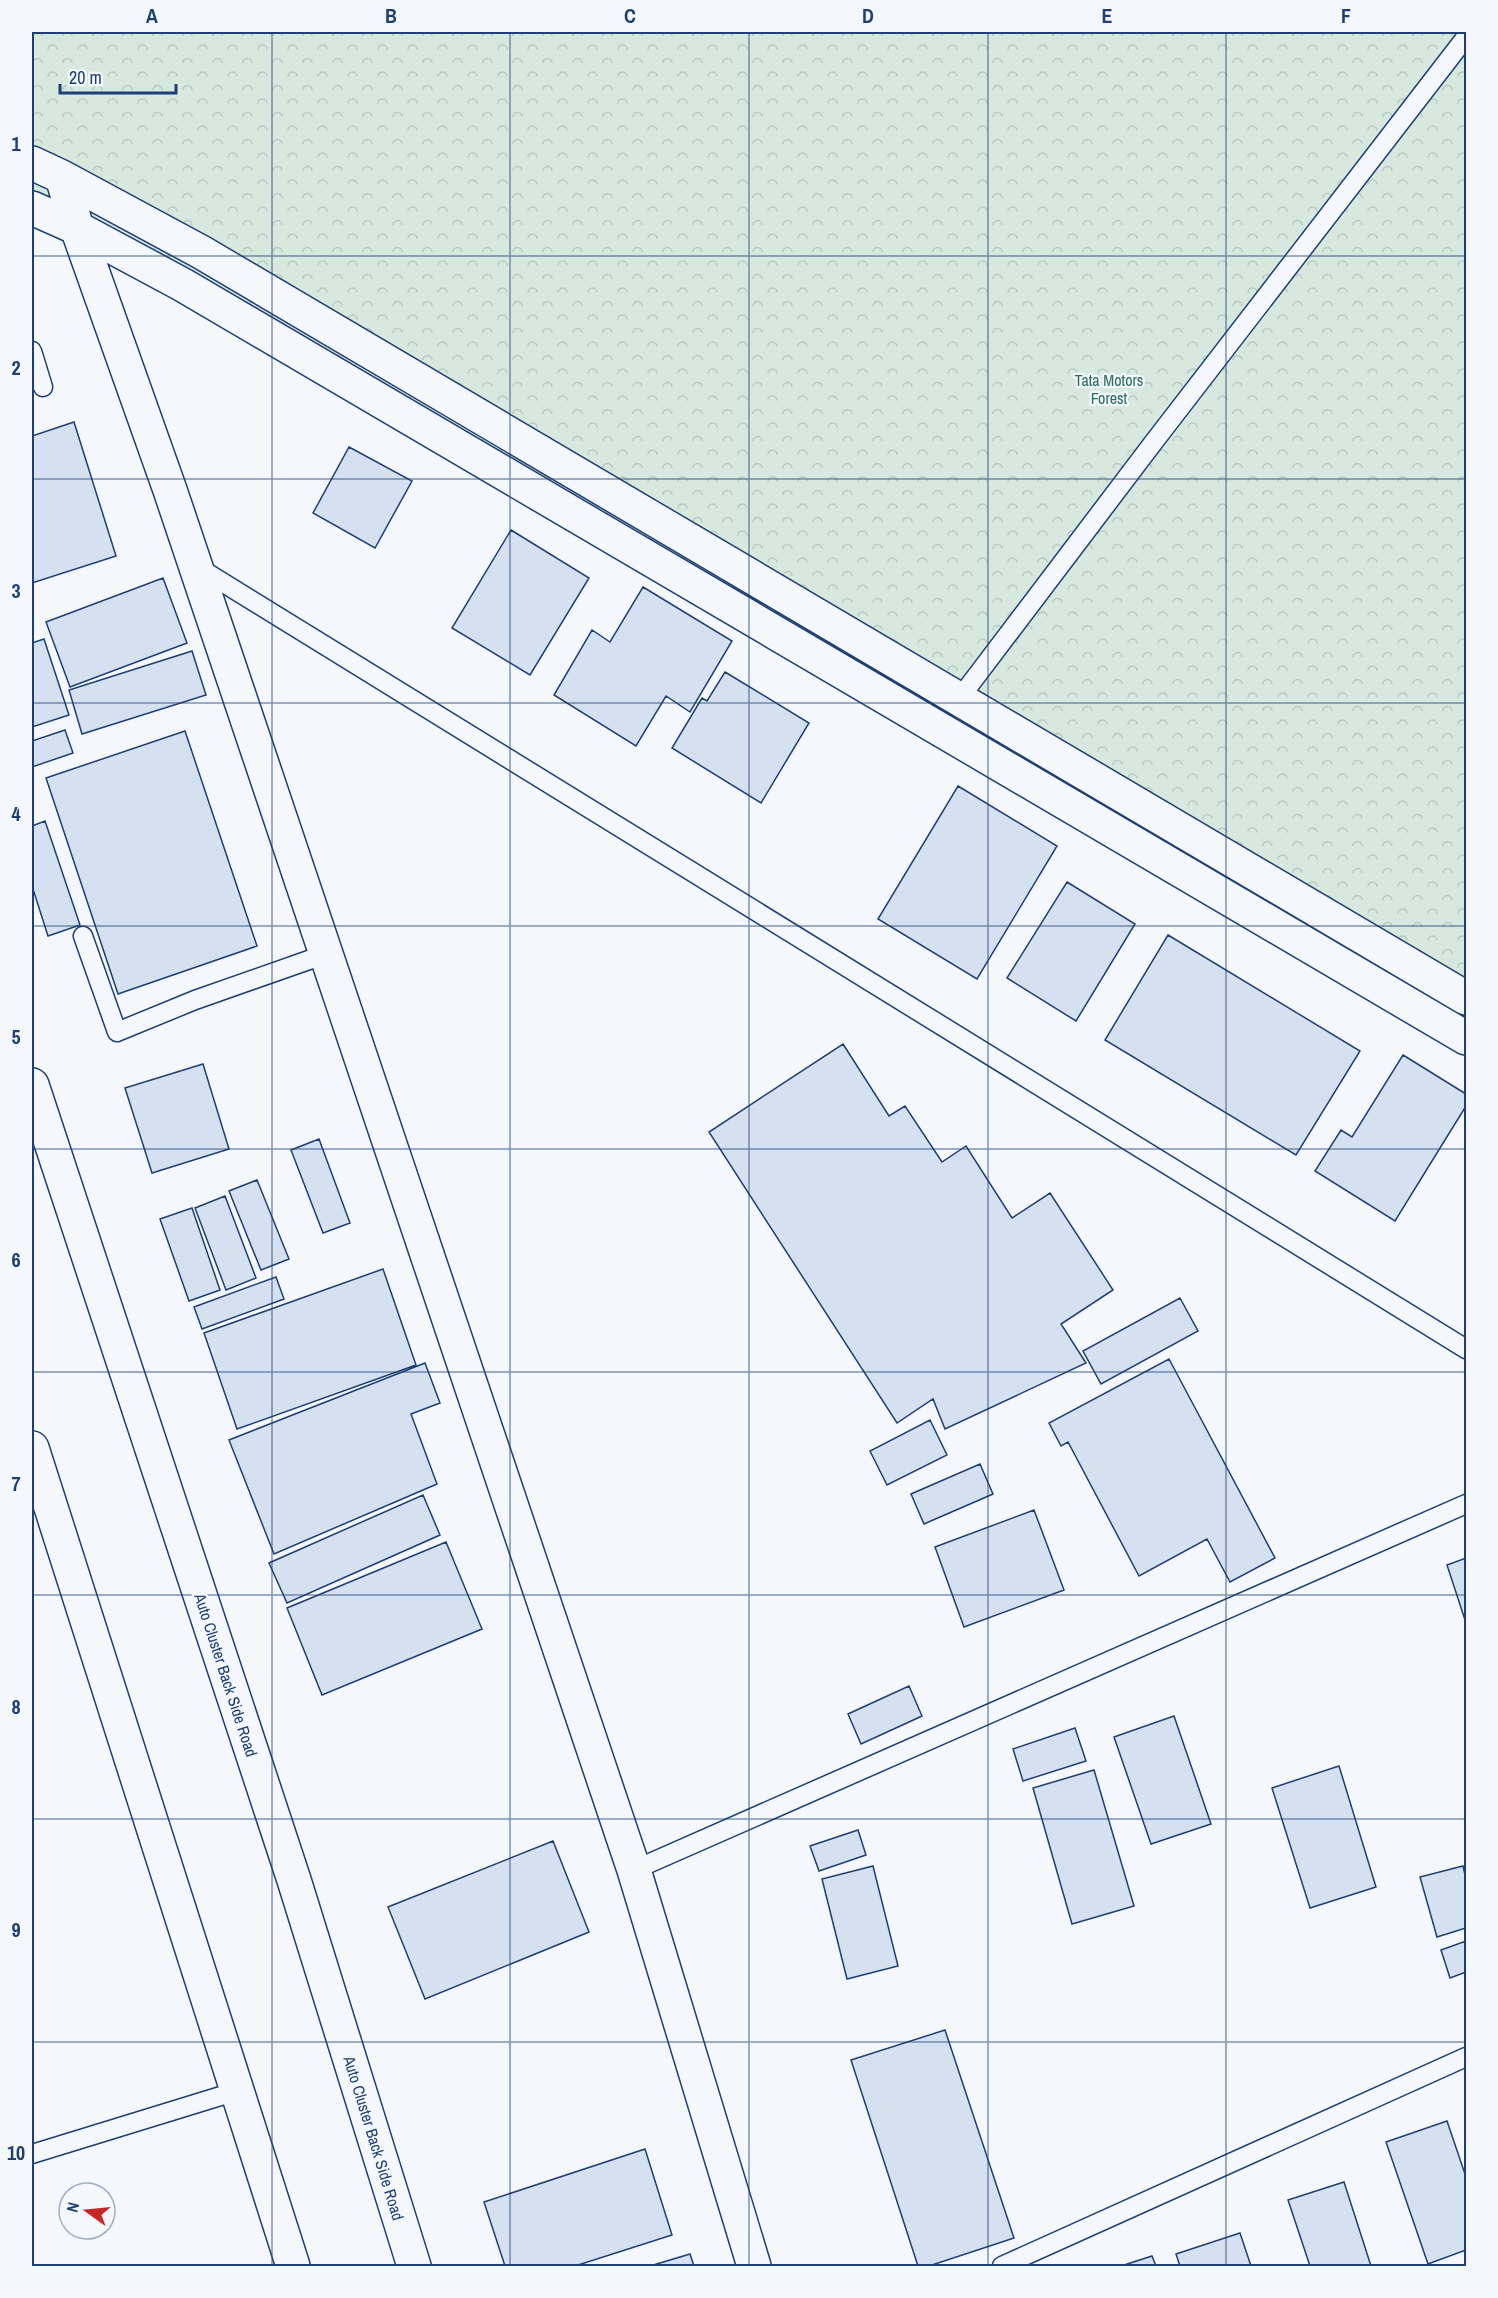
<svg xmlns="http://www.w3.org/2000/svg" width="1498" height="2298" font-family="'Archivo Narrow',sans-serif">
<style>
.forest{fill:url(#forest-crowns);stroke:#687fa3;stroke-width:1.5}
.building{fill:#d5e0f0;stroke:#1d3f73;stroke-width:1.5}
.lines{fill:none;stroke-linecap:round;stroke-linejoin:round}
.lane-casing{stroke:#1d3f73;stroke-width:21}
.secondary-casing{stroke:#1d3f73;stroke-width:36}
.primary-casing{stroke:#1d3f73;stroke-width:36}
.lane{stroke:#f4f7fb;stroke-width:18}
.secondary{stroke:#f4f7fb;stroke-width:33}
.primary{stroke:#f4f7fb;stroke-width:33}
.grid{fill:none;stroke:#1d3f73;stroke-width:1.5;stroke-opacity:0.55}
.labels{text-anchor:middle;dominant-baseline:central;stroke-width:4.5;stroke-linejoin:round;paint-order:stroke}
.park-label{font-size:16px;fill:#2c6c60;stroke:#f4f7fb}
.street-label{font-size:16px;fill:#1d3f73;stroke:#f4f7fb}
.neatline{fill:none;stroke:#1d3f73;stroke-width:2}
.grid-label{font-size:20px;text-anchor:middle;font-weight:bold;fill:#1d3f73}
</style>
<defs>
<pattern id="forest-crowns" width="20" height="18" patternUnits="userSpaceOnUse" patternTransform="scale(1.5)"><rect width="20" height="18" fill="#d7e8df"/><path d="M2 6a3 3 0 1 1 6 0M12 15a3 3 0 1 1 6 0" fill="none" stroke="#b8c8c3"/></pattern>
</defs>
<rect width="100%" height="100%" fill="#f4f7fb"/>
<path class="forest" d="M 32,32 L 1466,32 L 1466,1002 L 32,193 Z"/>
<path class="building" d="M 74,422 L 116,556 L 32,583 L 32,436 Z
M 349,447 L 412,481 L 375,548 L 313,513 Z
M 511,530 L 589,578 L 530,675 L 452,628 Z
M 163,578 L 187,643 L 70,687 L 46,622 Z
M 643,587 L 732,641 L 690,712 L 666,696 L 636,746 L 554,695 L 592,630 L 610,642 Z
M 44,639 L 69,715 L 32,727 L 32,643 Z
M 192,651 L 206,695 L 82,734 L 69,690 Z
M 725,672 L 809,723 L 761,803 L 672,748 L 702,698 L 707,701 Z
M 65,730 L 73,753 L 32,767 L 32,741 Z
M 185,731 L 257,946 L 118,994 L 46,778 Z
M 958,786 L 1057,846 L 977,979 L 878,919 Z
M 45,821 L 80,925 L 48,936 L 32,886 L 32,826 Z
M 1067,882 L 1135,924 L 1076,1021 L 1007,978 Z
M 1168,935 L 1360,1051 L 1296,1155 L 1105,1040 Z
M 843,1044 L 889,1116 L 905,1106 L 942,1162 L 966,1146 L 1012,1218 L 1050,1193 L 1113,1290 L 1061,1324 L 1086,1363 L 945,1429 L 933,1399 L 897,1423 L 709,1132 Z
M 1403,1055 L 1466,1094 L 1466,1106 L 1395,1221 L 1315,1171 L 1341,1130 L 1352,1137 Z
M 203,1064 L 229,1149 L 152,1173 L 125,1088 Z
M 319,1139 L 350,1223 L 323,1233 L 291,1150 Z
M 257,1180 L 289,1259 L 261,1270 L 229,1191 Z
M 225,1196 L 256,1278 L 226,1290 L 195,1208 Z
M 192,1208 L 220,1290 L 189,1301 L 160,1219 Z
M 383,1269 L 416,1365 L 237,1429 L 204,1333 Z
M 276,1277 L 284,1299 L 202,1329 L 194,1307 Z
M 1180,1298 L 1198,1331 L 1101,1384 L 1083,1351 Z
M 1169,1359 L 1275,1558 L 1230,1582 L 1207,1539 L 1139,1576 L 1068,1442 L 1061,1446 L 1049,1423 Z
M 425,1363 L 440,1403 L 411,1414 L 437,1484 L 274,1554 L 229,1440 Z
M 930,1420 L 947,1455 L 887,1485 L 870,1451 Z
M 980,1464 L 993,1494 L 924,1524 L 911,1494 Z
M 423,1495 L 440,1535 L 287,1603 L 269,1563 Z
M 1034,1510 L 1064,1590 L 964,1627 L 935,1547 Z
M 446,1542 L 482,1629 L 322,1695 L 287,1608 Z
M 1466,1558 L 1466,1623 L 1447,1565 Z
M 909,1686 L 922,1716 L 861,1744 L 848,1714 Z
M 1174,1716 L 1211,1824 L 1151,1844 L 1114,1737 Z
M 1075,1728 L 1086,1761 L 1023,1781 L 1013,1749 Z
M 1339,1766 L 1376,1887 L 1310,1908 L 1272,1788 Z
M 1094,1770 L 1134,1906 L 1072,1924 L 1033,1788 Z
M 858,1830 L 866,1855 L 819,1871 L 810,1846 Z
M 553,1841 L 589,1932 L 425,1999 L 388,1907 Z
M 873,1866 L 898,1966 L 847,1979 L 822,1879 Z
M 1463,1866 L 1466,1879 L 1466,1928 L 1437,1937 L 1420,1877 Z
M 1466,1941 L 1466,1972 L 1450,1978 L 1441,1950 Z
M 945,2030 L 1014,2238 L 929,2266 L 918,2266 L 851,2060 Z
M 1447,2121 L 1466,2177 L 1466,2250 L 1428,2264 L 1386,2142 Z
M 645,2149 L 672,2235 L 575,2266 L 505,2266 L 484,2202 Z
M 1344,2182 L 1371,2266 L 1310,2266 L 1288,2200 Z
M 1240,2233 L 1251,2266 L 1180,2266 L 1176,2254 Z
M 690,2254 L 694,2266 L 650,2266 Z
M 1152,2256 L 1156,2266 L 1121,2266 Z"/>
<g class="lines">
<g class="lane-casing">
<path id="lane" d="M 32,351 L 43,387
M 196,566 L 1466,1349
M 959,699 L 1153,443 L 1466,37
M 83,936 L 117,1032 L 195,1000 L 326,954
M 634,1870 L 1466,1504
M 32,2154 L 237,2091
M 1002,2266 L 1466,2057"/>
</g>
<g class="secondary-casing">
<path id="secondary" d="M 32,163 L 62,177 L 201,252 L 1466,998
M 62,177 L 77,228 L 170,490 L 634,1870 L 754,2266
M 32,208 L 77,228 L 183,285 L 1466,1038"/>
</g>
<g class="primary-casing">
<path id="primary" d="M 32,1085 L 294,1880 L 414,2266
M 32,1448 L 293,2266"/>
</g>
<use href="#lane" class="lane"/>
<use href="#secondary" class="secondary"/>
<use href="#primary" class="primary"/>
</g>
<path class="grid" d="M 272,32 L 272,2266M 510,32 L 510,2266M 749,32 L 749,2266M 988,32 L 988,2266M 1226,32 L 1226,2266M 32,256 L 1466,256M 32,479 L 1466,479M 32,703 L 1466,703M 32,926 L 1466,926M 32,1149 L 1466,1149M 32,1372 L 1466,1372M 32,1595 L 1466,1595M 32,1819 L 1466,1819M 32,2042 L 1466,2042"/>
<g class="labels">
<g class="park-label">
<text x="1109" y="380">Tata Motors<tspan x="1109" dy="18">Forest</tspan></text>
</g>
<g class="street-label">
<text transform="translate(226 1675) rotate(72)">Auto Cluster Back Side Road</text>
<text transform="translate(374 2138) rotate(73)">Auto Cluster Back Side Road</text>
</g>
</g>
<rect width="1498" height="2298" fill="none" stroke="#f4f7fb" stroke-width="66"/>
<g transform="translate(87 2211) rotate(285)"><circle r="28" fill="#f4f7fb" stroke="#9eadc5" stroke-width="1.5"/>
<path d="M0-4.5L10 22L0 15L-10 22Z" fill="#c62828"/>
<text y="-9" font-size="16" font-weight="bold" text-anchor="middle" fill="#1d3f73">N</text>
</g>
<path d="M60 84v9h116v-9" fill="none" stroke="#1d3f73" stroke-width="3"/>
<text x="69" y="84" font-size="18" fill="#1d3f73" stroke="#f4f7fb" stroke-width="4.5" paint-order="stroke">20 m</text>
<rect x="33" y="33" width="1432" height="2232" class="neatline"/>
<g class="grid-label">
<text x="152" y="23">A</text>
<text x="391" y="23">B</text>
<text x="630" y="23">C</text>
<text x="868" y="23">D</text>
<text x="1107" y="23">E</text>
<text x="1346" y="23">F</text>
<text x="16" y="151">1</text>
<text x="16" y="375">2</text>
<text x="16" y="598">3</text>
<text x="16" y="821">4</text>
<text x="16" y="1044">5</text>
<text x="16" y="1267">6</text>
<text x="16" y="1491">7</text>
<text x="16" y="1714">8</text>
<text x="16" y="1937">9</text>
<text x="16" y="2160">10</text>
</g>
</svg>
